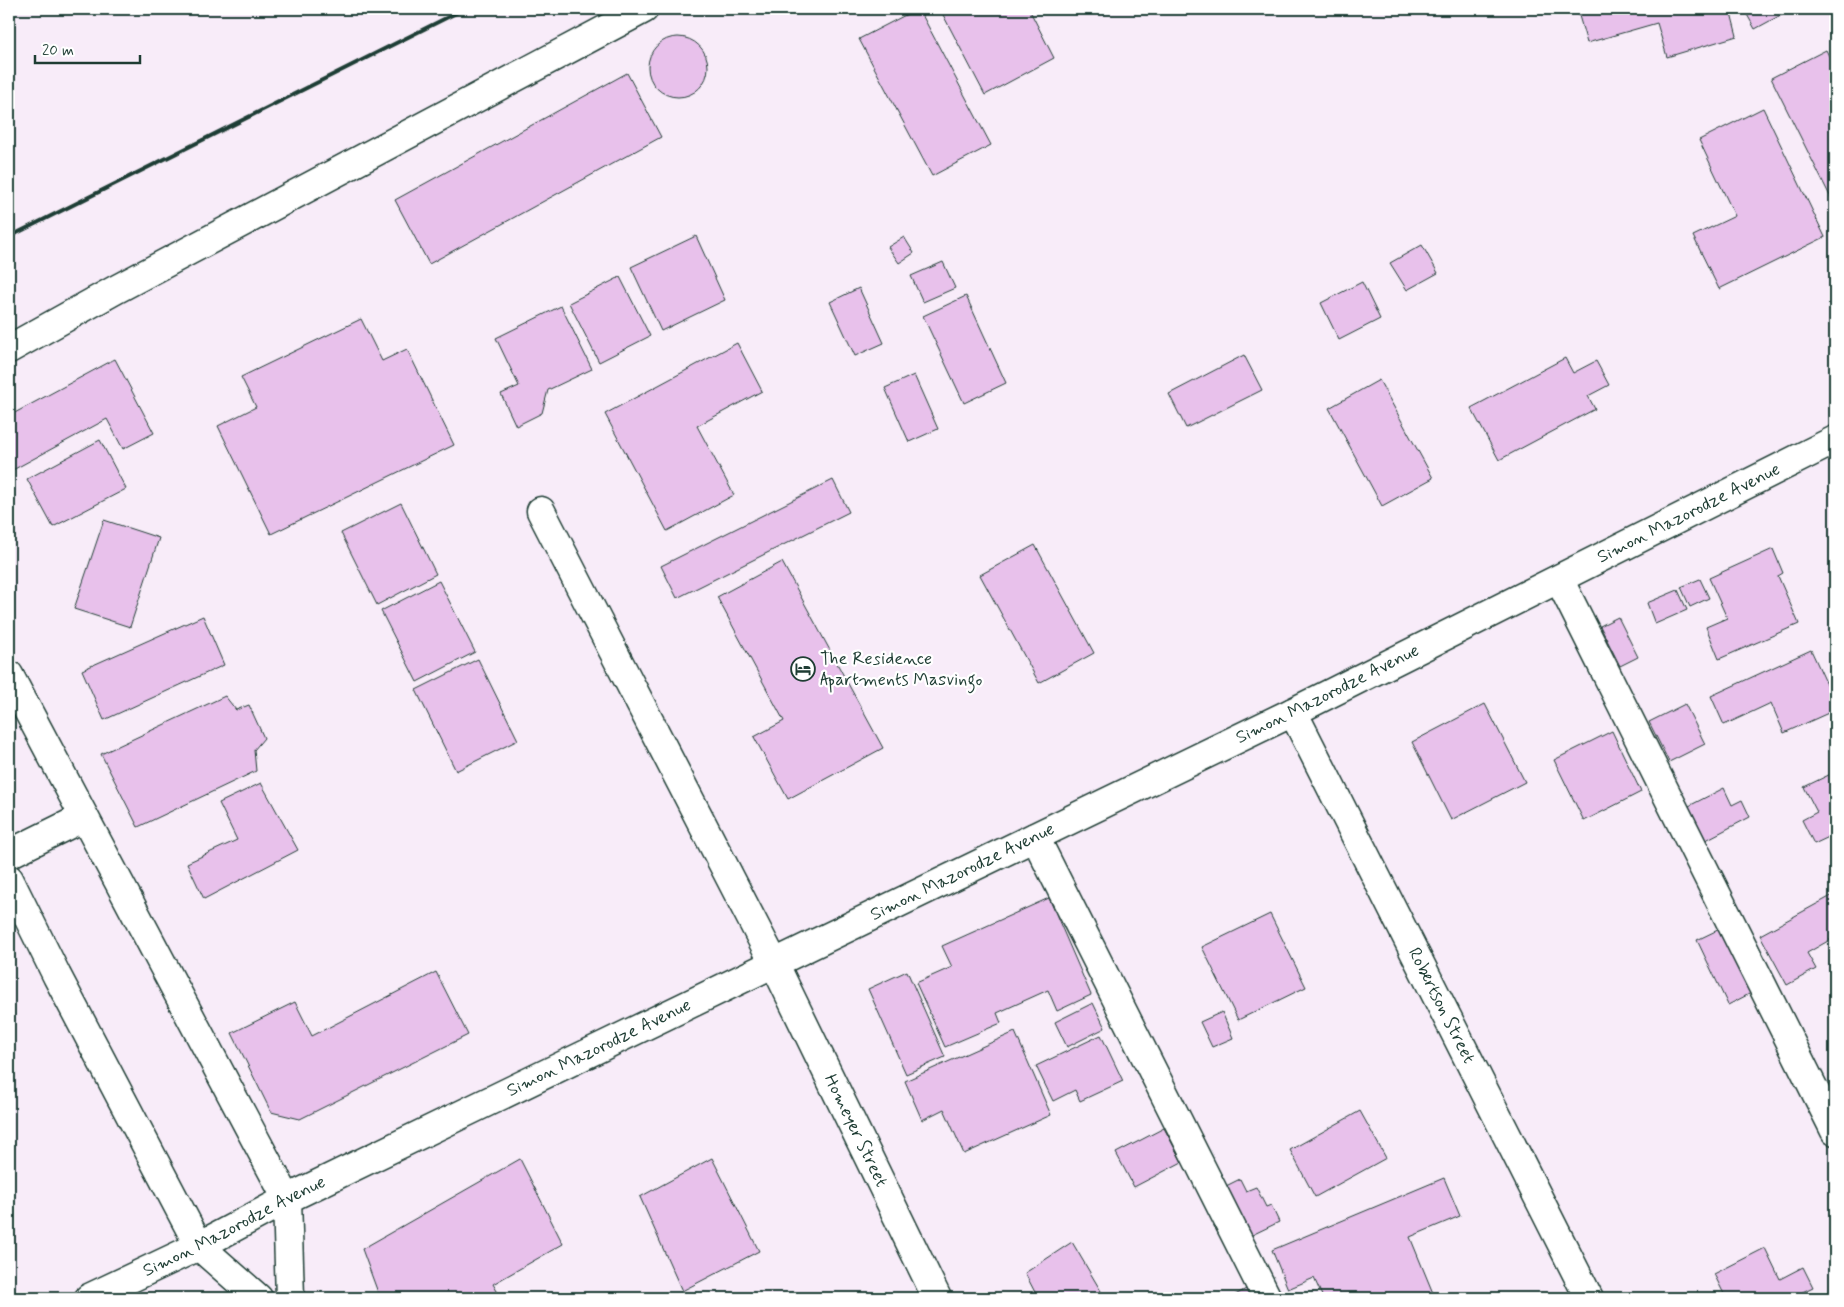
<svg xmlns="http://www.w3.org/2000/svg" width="1844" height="1307" font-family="Mynerve,sans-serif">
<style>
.building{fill:#e8c1eb;stroke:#1f3d34}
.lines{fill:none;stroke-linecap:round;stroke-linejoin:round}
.minor-casing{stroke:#1f3d34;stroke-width:31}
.minor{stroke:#fff;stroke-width:28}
.rail{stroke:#1f3d34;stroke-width:4}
.labels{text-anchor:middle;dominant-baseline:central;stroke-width:4.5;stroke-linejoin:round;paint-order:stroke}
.street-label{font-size:18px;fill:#1f3d34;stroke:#fff}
.poi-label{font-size:18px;fill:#1f3d34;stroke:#fff;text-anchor:start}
</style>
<rect width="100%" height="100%" fill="#f8ecf9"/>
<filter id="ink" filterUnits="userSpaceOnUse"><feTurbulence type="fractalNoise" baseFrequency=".02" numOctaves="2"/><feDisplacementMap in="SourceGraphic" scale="10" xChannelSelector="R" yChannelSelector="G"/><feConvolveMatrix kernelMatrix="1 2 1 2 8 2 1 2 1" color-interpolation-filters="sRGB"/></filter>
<g filter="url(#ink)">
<path class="building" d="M 917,9 L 919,9 L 991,145 L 932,176 L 859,39 Z
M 940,9 L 1029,9 L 1054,58 L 985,95 Z
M 1577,9 L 1730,9 L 1737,36 L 1667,57 L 1657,23 L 1587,43 Z
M 1744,9 L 1792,9 L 1755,29 Z
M648 67a30 30 0 1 1 60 0a30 30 0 1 1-60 0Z
M 1826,50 L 1835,68 L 1835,206 L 1771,78 Z
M 627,73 L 661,137 L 429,264 L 395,200 Z
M 1763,108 L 1825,237 L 1719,289 L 1693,236 L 1735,216 L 1699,140 Z
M 696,236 L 725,300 L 661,331 L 631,267 Z
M 904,237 L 914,253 L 899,263 L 888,247 Z
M 1422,245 L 1438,273 L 1407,290 L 1390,263 Z
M 943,262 L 955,288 L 923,302 L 911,276 Z
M 620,277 L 650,336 L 599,362 L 569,303 Z
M 1362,282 L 1380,319 L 1339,340 L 1321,303 Z
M 859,288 L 884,343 L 855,356 L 830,302 Z
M 966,296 L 1006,383 L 964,403 L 923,316 Z
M 561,306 L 592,369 L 548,390 L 542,413 L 516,426 L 501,394 L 519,386 L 496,338 Z
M 361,319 L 382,361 L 407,349 L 454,445 L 271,534 L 218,426 L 256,407 L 241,377 Z
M 737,343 L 762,391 L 697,426 L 734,495 L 667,531 L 605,414 Z
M 1244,355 L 1262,390 L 1186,428 L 1169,394 Z
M 1565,358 L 1573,373 L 1596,361 L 1609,385 L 1588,396 L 1595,409 L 1499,460 L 1471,408 Z
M 115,359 L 154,433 L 123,449 L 107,419 L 9,472 L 9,416 Z
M 914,375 L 938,429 L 909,442 L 885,388 Z
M 1379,380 L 1433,478 L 1382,506 L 1329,408 Z
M 100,440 L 126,489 L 53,527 L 27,479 Z
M 833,480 L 849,512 L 677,598 L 661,566 Z
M 401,503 L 436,574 L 377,605 L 341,533 Z
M 104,520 L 159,538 L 130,627 L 74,609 Z
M 1035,545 L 1094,653 L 1039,683 L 980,575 Z
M 1773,549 L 1783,573 L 1778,576 L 1799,624 L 1719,659 L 1706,627 L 1727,618 L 1709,578 Z
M 782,562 L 883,748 L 788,799 L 754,737 L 784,721 L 717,597 Z
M 1700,579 L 1709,598 L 1690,607 L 1681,587 Z
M 439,581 L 475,652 L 417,682 L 381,611 Z
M 1678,590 L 1687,610 L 1655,624 L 1647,603 Z
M 203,616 L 224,665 L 104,720 L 82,670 Z
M 1618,617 L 1638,657 L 1620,666 L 1600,626 Z
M 1811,650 L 1835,702 L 1835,710 L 1784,733 L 1771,703 L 1724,725 L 1711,696 Z
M 478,659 L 518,740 L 456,771 L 416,690 Z
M 225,696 L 236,710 L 249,705 L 264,738 L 254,750 L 256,771 L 138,827 L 101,754 Z
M 1485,704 L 1525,782 L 1451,820 L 1412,742 Z
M 1685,704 L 1705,744 L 1669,762 L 1649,722 Z
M 1612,731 L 1641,792 L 1584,821 L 1554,760 Z
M 1835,772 L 1835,846 L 1831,836 L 1814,844 L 1802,820 L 1817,812 L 1804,787 Z
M 261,783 L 298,850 L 204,899 L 187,863 L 237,840 L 219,803 Z
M 1724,788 L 1732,805 L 1742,800 L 1750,817 L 1704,841 L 1687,807 Z
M 1835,894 L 1835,937 L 1807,953 L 1816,969 L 1787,985 L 1760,935 Z
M 1049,898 L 1091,995 L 1057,1011 L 1048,990 L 997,1013 L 1001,1023 L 945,1047 L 916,983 L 952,967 L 942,946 Z
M 1270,914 L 1306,987 L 1238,1020 L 1202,947 Z
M 1724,927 L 1755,991 L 1728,1005 L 1697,940 Z
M 907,971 L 945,1057 L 906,1074 L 868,989 Z
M 436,972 L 468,1035 L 300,1119 L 271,1112 L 232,1033 L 295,1002 L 312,1036 Z
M 1093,1003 L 1105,1028 L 1067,1047 L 1055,1022 Z
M 1222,1012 L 1233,1038 L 1212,1047 L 1200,1022 Z
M 1015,1032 L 1051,1115 L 964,1154 L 944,1109 L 922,1120 L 905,1081 Z
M 1101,1035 L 1123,1081 L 1080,1101 L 1075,1090 L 1053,1101 L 1036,1066 Z
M 1360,1111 L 1386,1158 L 1315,1197 L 1290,1150 Z
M 1164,1128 L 1182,1162 L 1134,1187 L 1116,1153 Z
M 712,1158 L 759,1251 L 682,1291 L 640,1197 Z
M 520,1159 L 563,1244 L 493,1284 L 501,1298 L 380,1298 L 362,1249 Z
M 1444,1178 L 1460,1216 L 1410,1237 L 1435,1298 L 1323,1298 L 1314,1278 L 1288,1289 L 1272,1250 Z
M 1240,1179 L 1246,1191 L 1256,1187 L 1266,1207 L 1271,1205 L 1279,1222 L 1250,1236 L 1226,1186 Z
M 1072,1242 L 1105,1298 L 1038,1298 L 1025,1273 Z
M 1765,1248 L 1780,1279 L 1803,1267 L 1813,1287 L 1790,1298 L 1726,1298 L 1714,1274 Z
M 1246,1289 L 1251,1298 L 1230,1298 Z"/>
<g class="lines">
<g class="minor-casing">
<g id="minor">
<path d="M 9,349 L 115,290 L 644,9"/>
<path id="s1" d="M 541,511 L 774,963 L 937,1298"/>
<path d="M 1559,579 L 1835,1131"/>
<path d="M 9,675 L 287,1199 L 290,1298"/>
<path id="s2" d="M 1293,712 L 1589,1298"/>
<path d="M 1035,837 L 1267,1298"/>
<path d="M 9,854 L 84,817"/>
<path d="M 9,879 L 57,976 L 199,1246 L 258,1298"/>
<path id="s3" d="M 89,1298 L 199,1246 L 287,1199 L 1293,712 L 1835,440"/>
</g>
</g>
<use href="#minor" class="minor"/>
<path class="rail" d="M 9,237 L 464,9"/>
</g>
</g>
<defs>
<g id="hotel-ring" transform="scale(1.25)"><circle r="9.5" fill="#fff" stroke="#1f3d34" stroke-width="1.5"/><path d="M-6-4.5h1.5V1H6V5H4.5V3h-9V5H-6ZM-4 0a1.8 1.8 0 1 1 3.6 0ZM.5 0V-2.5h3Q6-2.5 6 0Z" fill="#1f3d34"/></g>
</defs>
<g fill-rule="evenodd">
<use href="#hotel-ring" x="803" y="669"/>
</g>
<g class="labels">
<g class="street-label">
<text stroke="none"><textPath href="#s3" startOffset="1782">Simon Mazorodze Avenue</textPath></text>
<text stroke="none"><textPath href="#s3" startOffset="1378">Simon Mazorodze Avenue</textPath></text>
<text stroke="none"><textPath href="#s3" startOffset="972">Simon Mazorodze Avenue</textPath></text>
<text stroke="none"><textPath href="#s2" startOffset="329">Robertson Street</textPath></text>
<text stroke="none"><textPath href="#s3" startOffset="568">Simon Mazorodze Avenue</textPath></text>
<text stroke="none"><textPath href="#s1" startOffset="695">Homeyer Street</textPath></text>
<text stroke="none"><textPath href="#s3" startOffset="162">Simon Mazorodze Avenue</textPath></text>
</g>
<g class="poi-label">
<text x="820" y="659">The Residence<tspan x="820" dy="21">Apartments Masvingo</tspan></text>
</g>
</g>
<rect width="1844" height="1307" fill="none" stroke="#fff" stroke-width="30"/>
<rect x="15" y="15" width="1814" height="1277" fill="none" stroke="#1f3d34" stroke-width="2" filter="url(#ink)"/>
<path d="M35 55v8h105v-8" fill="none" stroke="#1f3d34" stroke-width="2.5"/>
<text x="42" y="55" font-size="15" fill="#1f3d34" stroke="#ffffff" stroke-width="4" paint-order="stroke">20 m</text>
</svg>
